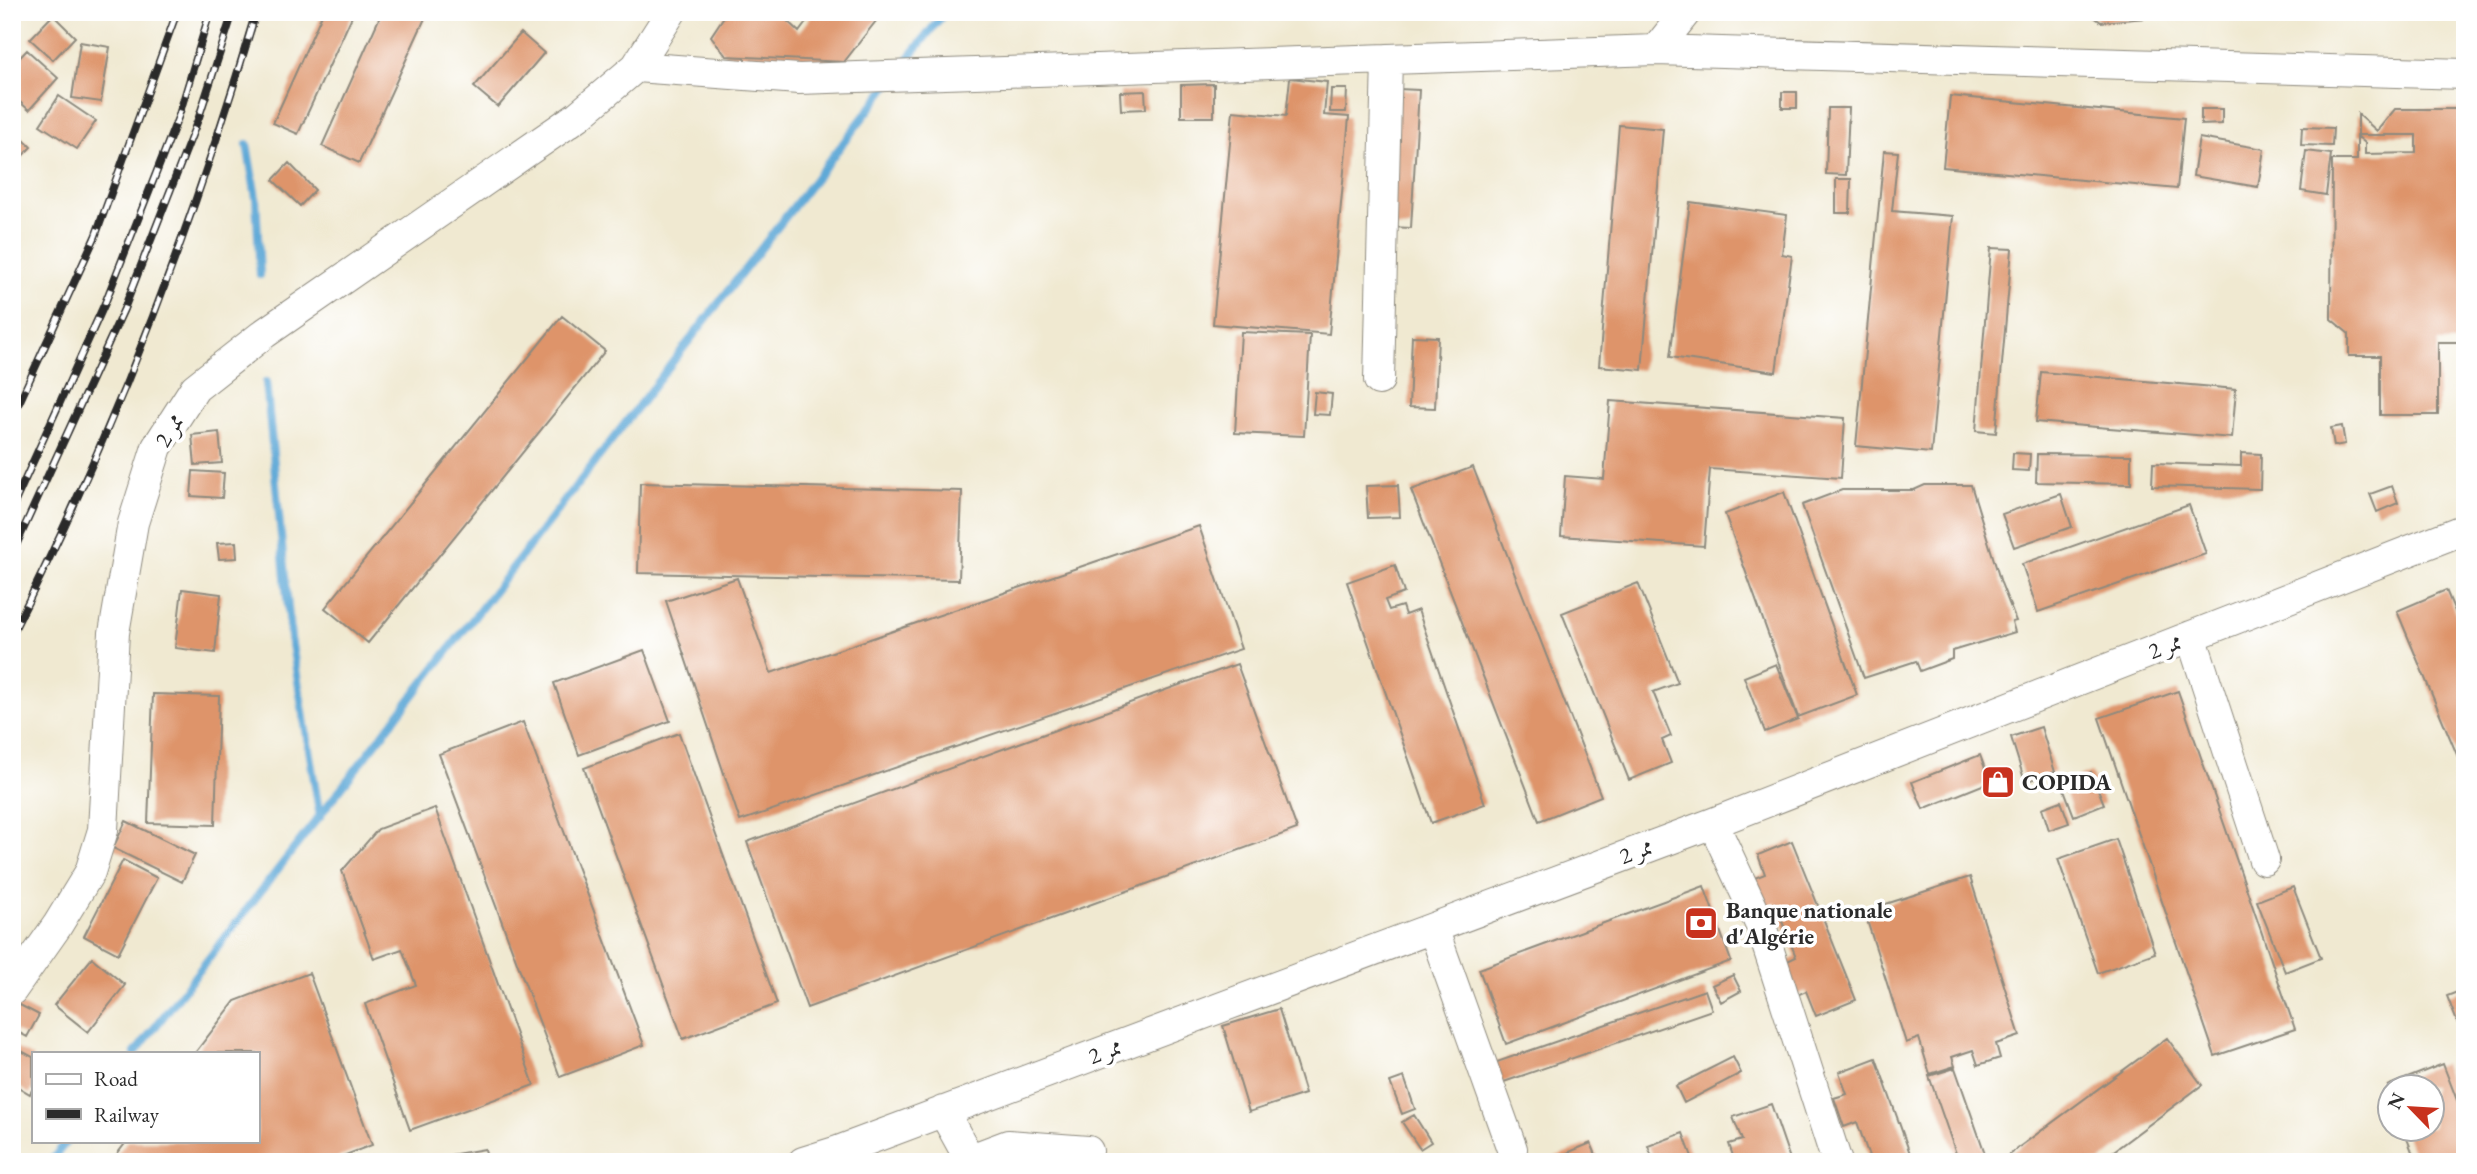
<svg xmlns="http://www.w3.org/2000/svg" width="2477" height="1174" font-family="'EB Garamond',Amiri,serif">
<style>
.lines{fill:none;stroke-linecap:round;stroke-linejoin:round}
.stream{stroke:#5fa9d7;stroke-width:8}
.building{fill:#de946b}
.minor-casing{stroke:#8e8a7e;stroke-width:32}
.minor{stroke:#fff;stroke-width:30}
.rail-casing{stroke:#2b2b2b;stroke-width:8}
.rail{stroke:#fff;stroke-width:5;stroke-dasharray:16;stroke-linecap:butt}
.labels{text-anchor:middle;dominant-baseline:central;stroke-width:7;stroke-linejoin:round;paint-order:stroke}
.street-label{font-size:23px;fill:#2b2b2b;stroke:#fff}
.poi-label{font-size:23px;font-weight:bold;fill:#2b2b2b;stroke:#fff;text-anchor:start}
</style>
<rect width="100%" height="100%" fill="#fff"/>
<filter id="ink" filterUnits="userSpaceOnUse"><feTurbulence type="fractalNoise" baseFrequency=".0143" numOctaves="2"/><feDisplacementMap in="SourceGraphic" scale="14" xChannelSelector="R" yChannelSelector="G"/><feConvolveMatrix kernelMatrix="1 2 1 2 8 2 1 2 1" color-interpolation-filters="sRGB"/></filter>
<filter id="wash" filterUnits="userSpaceOnUse"><feTurbulence type="fractalNoise" baseFrequency=".00686" numOctaves="4" result="noise"/><feDisplacementMap in="SourceGraphic" scale="28" xChannelSelector="R" yChannelSelector="G"/><feGaussianBlur stdDeviation="1.57" result="paint"/><feColorMatrix in="noise" values="0 0 0 0 0 0 0 0 0 0 0 0 0 0 0 0 0 1.4 0 .05"/><feComposite in="paint" operator="in"/></filter>
<g filter="url(#wash)">
<rect width="100%" height="100%" fill="#f0e9d1"/>
<g class="lines">
<path class="stream" d="M 147,13 L 147,12
M 901,68 L 945,12
M 247,144 L 256,198 L 260,275
M 266,382 L 291,638 L 320,817
M 135,1053 L 889,84
M 50,1162 L 67,1141"/>
</g>
<g id="blocks">
<path class="building" d="M 323,12 L 354,12 L 298,134 L 273,123 Z
M 382,12 L 427,14 L 359,163 L 322,146 Z
M 727,12 L 784,12 L 782,16 L 799,32 L 814,12 L 883,12 L 844,62 L 726,56 L 711,36 Z
M 2087,12 L 2171,12 L 2168,16 L 2101,22 Z
M 53,15 L 75,37 L 53,60 L 30,39 Z
M 521,33 L 544,53 L 498,107 L 474,87 Z
M 80,42 L 110,47 L 101,102 L 72,98 Z
M 27,50 L 58,78 L 29,110 L 12,95 L 12,66 Z
M 1290,78 L 1327,82 L 1324,115 L 1349,117 L 1329,334 L 1213,324 L 1233,111 L 1286,116 Z
M 1214,84 L 1214,117 L 1181,117 L 1181,85 Z
M 1331,89 L 1347,89 L 1346,112 L 1330,112 Z
M 1398,89 L 1419,90 L 1411,228 L 1390,227 Z
M 1145,91 L 1146,109 L 1121,110 L 1120,92 Z
M 1782,92 L 1797,92 L 1797,108 L 1782,108 Z
M 59,96 L 96,121 L 77,149 L 40,125 Z
M 1950,96 L 2184,118 L 2177,189 L 1943,167 Z
M 1828,108 L 1849,108 L 1846,175 L 1826,174 Z
M 2201,109 L 2222,109 L 2222,124 L 2201,125 Z
M 2395,109 L 2465,109 L 2465,342 L 2438,342 L 2438,415 L 2380,415 L 2380,356 L 2349,356 L 2349,334 L 2331,319 L 2332,160 L 2357,160 L 2357,136 L 2365,143 L 2365,154 L 2416,153 L 2416,135 L 2358,135 L 2358,114 L 2377,131 Z
M 1619,125 L 1663,129 L 1642,370 L 1599,366 Z
M 2302,127 L 2333,128 L 2332,146 L 2301,145 Z
M 19,135 L 31,147 L 12,167 L 12,142 Z
M 2199,138 L 2264,149 L 2258,187 L 2193,176 Z
M 1884,151 L 1898,152 L 1892,211 L 1953,216 L 1931,453 L 1856,446 Z
M 2306,151 L 2331,154 L 2326,195 L 2301,191 Z
M 289,163 L 315,190 L 300,206 L 273,180 Z
M 1836,179 L 1851,179 L 1850,213 L 1836,213 Z
M 1690,202 L 1787,215 L 1782,254 L 1792,256 L 1776,372 L 1670,357 Z
M 1991,248 L 2012,249 L 1996,433 L 1976,431 Z
M 562,316 L 605,351 L 368,643 L 325,608 Z
M 1241,332 L 1310,335 L 1304,436 L 1235,433 Z
M 1412,336 L 1438,337 L 1435,408 L 1409,407 Z
M 2041,372 L 2236,389 L 2232,438 L 2036,422 Z
M 1315,392 L 1332,394 L 1330,415 L 1313,414 Z
M 1610,401 L 1845,418 L 1841,478 L 1710,469 L 1704,546 L 1561,536 L 1565,476 L 1604,479 Z
M 2342,426 L 2345,444 L 2334,446 L 2331,428 Z
M 219,432 L 222,463 L 195,465 L 192,435 Z
M 2013,453 L 2030,454 L 2029,471 L 2012,470 Z
M 2241,453 L 2261,454 L 2260,489 L 2152,486 L 2153,463 L 2241,466 Z
M 2037,454 L 2131,455 L 2131,484 L 2036,482 Z
M 1473,467 L 1601,796 L 1539,821 L 1411,490 Z
M 193,471 L 224,473 L 222,498 L 191,496 Z
M 640,483 L 962,491 L 959,580 L 638,573 Z
M 1398,485 L 1400,517 L 1368,518 L 1366,486 Z
M 1925,485 L 1971,485 L 2001,583 L 2016,621 L 2012,622 L 2015,632 L 1952,651 L 1952,659 L 1920,671 L 1916,661 L 1864,678 L 1802,505 L 1842,490 L 1914,490 Z
M 2392,486 L 2398,503 L 2377,512 L 2370,494 Z
M 1784,492 L 1857,695 L 1798,717 L 1725,514 Z
M 2061,494 L 2072,527 L 2014,547 L 2002,514 Z
M 2189,505 L 2206,554 L 2038,612 L 2022,564 Z
M 1199,526 L 1241,649 L 740,821 L 666,601 L 737,578 L 771,673 Z
M 236,542 L 237,558 L 219,559 L 217,543 Z
M 1395,565 L 1404,593 L 1385,600 L 1389,610 L 1402,606 L 1405,615 L 1418,610 L 1485,804 L 1431,823 L 1347,582 Z
M 1638,583 L 1678,683 L 1653,692 L 1671,736 L 1662,740 L 1671,763 L 1629,780 L 1562,613 Z
M 182,589 L 221,594 L 215,653 L 175,648 Z
M 2446,590 L 2465,635 L 2465,774 L 2397,611 Z
M 644,650 L 670,721 L 579,755 L 554,683 Z
M 1237,664 L 1297,829 L 807,1008 L 747,842 Z
M 1776,664 L 1798,719 L 1765,732 L 1744,677 Z
M 2178,691 L 2295,1029 L 2215,1056 L 2099,718 Z
M 153,694 L 219,696 L 215,825 L 148,823 Z
M 523,722 L 644,1045 L 560,1077 L 439,754 Z
M 2041,727 L 2055,772 L 2025,782 L 2011,737 Z
M 679,733 L 777,1004 L 683,1039 L 584,768 Z
M 1980,755 L 1990,782 L 1923,809 L 1912,782 Z
M 2091,772 L 2104,804 L 2074,816 L 2062,784 Z
M 2061,801 L 2069,823 L 2049,830 L 2042,808 Z
M 435,808 L 534,1085 L 410,1130 L 365,1004 L 416,985 L 402,949 L 374,959 L 342,871 L 378,829 Z
M 126,821 L 195,855 L 182,882 L 113,848 Z
M 2116,839 L 2155,953 L 2098,973 L 2058,859 Z
M 1792,841 L 1856,1000 L 1816,1016 L 1806,991 L 1795,996 L 1783,963 L 1796,957 L 1775,903 L 1764,908 L 1752,879 L 1765,874 L 1758,855 Z
M 123,860 L 157,878 L 118,954 L 84,936 Z
M 1970,877 L 2020,1036 L 1996,1044 L 2000,1058 L 1978,1065 L 1973,1050 L 1952,1057 L 1955,1066 L 1930,1074 L 1919,1038 L 1906,1043 L 1864,911 Z
M 1704,886 L 1731,961 L 1506,1044 L 1479,969 Z
M 2293,887 L 2321,958 L 2285,972 L 2257,901 Z
M 92,958 L 125,985 L 88,1032 L 54,1005 Z
M 309,973 L 372,1145 L 327,1162 L 111,1162 L 127,1141 L 257,1141 L 257,1053 L 195,1053 L 235,1001 Z
M 1733,975 L 1741,991 L 1721,1002 L 1712,985 Z
M 2465,989 L 2465,1042 L 2447,996 Z
M 1705,990 L 1712,1010 L 1501,1083 L 1494,1063 Z
M 18,1004 L 39,1015 L 27,1037 L 12,1029 L 12,1015 Z
M 1279,1009 L 1305,1094 L 1249,1112 L 1223,1026 Z
M 2167,1038 L 2202,1085 L 2099,1162 L 1999,1162 Z
M 12,1046 L 33,1057 L 33,1088 L 30,1094 L 18,1087 L 12,1098 Z
M 1733,1057 L 1741,1073 L 1684,1103 L 1676,1086 Z
M 1876,1058 L 1913,1162 L 1871,1162 L 1857,1122 L 1844,1127 L 1834,1098 L 1847,1094 L 1839,1072 Z
M 2443,1064 L 2465,1121 L 2465,1162 L 2416,1162 L 2403,1128 L 2432,1128 L 2432,1086 L 2387,1086 Z
M 1955,1068 L 1988,1162 L 1959,1162 L 1929,1076 Z
M 1404,1077 L 1415,1109 L 1402,1114 L 1390,1082 Z
M 1771,1104 L 1791,1162 L 1735,1162 L 1729,1144 L 1742,1140 L 1733,1117 Z
M 1414,1115 L 1431,1142 L 1420,1149 L 1402,1122 Z
M 1683,1133 L 1694,1162 L 1654,1162 L 1648,1146 Z
M 1591,1143 L 1599,1162 L 1545,1162 Z
M 485,1149 L 488,1162 L 452,1162 L 450,1155 Z"/>
</g>
</g>
<g filter="url(#ink)">
<use href="#blocks" fill-opacity="0" stroke="#8e8a7e" stroke-width="2"/>
<g class="lines">
<g class="minor-casing">
<path id="minor" d="M 1656,50 L 1686,12
M 636,67 L 799,79 L 1656,50 L 2465,74
M 1379,380 L 1387,59
M 2191,636 L 2264,860
M 1713,823 L 1761,926 L 1837,1162
M 1433,928 L 1512,1149
M 12,990 L 57,926 L 90,872 L 103,830 L 114,633 L 133,523 L 157,447 L 195,388 L 265,333 L 578,116 L 636,67 L 671,12
M 943,1111 L 969,1158
M 803,1162 L 838,1151 L 1713,823 L 2465,529
M 963,1162 L 1008,1145 L 1088,1151"/>
</g>
<use href="#minor" class="minor"/>
<g class="rail-casing">
<path id="rail" d="M 12,418 L 95,237 L 177,12
M 12,508 L 105,303 L 179,115 L 210,12
M 12,554 L 124,309 L 199,117 L 233,12
M 12,634 C 113,435 193,226 256,12"/>
</g>
<use href="#rail" class="rail"/>
</g>
</g>
<defs>
<g id="shop-square" transform="scale(1.75)"><rect x="-9" y="-9" width="18" height="18" rx="4" fill="#c8321e" stroke="#fff"/><path d="M-5-2.5h2.3a2.7 3.5 0 0 1 5.4 0H5L5.5 6h-11ZM-1.5-2.5h3a1.5 2.3 0 0 0-3 0Z" fill="#fff"/></g>
<g id="bank-square" transform="scale(1.75)"><rect x="-9" y="-9" width="18" height="18" rx="4" fill="#c8321e" stroke="#fff"/><path d="M-6-4H6V4H-6ZM0-2.3a2.3 2.3 0 1 0 0 4.6a2.3 2.3 0 1 0 0-4.6Z" fill="#fff"/></g>
</defs>
<g fill-rule="evenodd">
<use href="#shop-square" x="1998" y="782"/>
<use href="#bank-square" x="1701" y="923"/>
</g>
<g class="labels">
<g class="street-label">
<text transform="translate(169 430) rotate(-59)">ممر 2</text>
<text transform="translate(2165 646) rotate(-21)">ممر 2</text>
<text transform="translate(1636 851) rotate(-21)">ممر 2</text>
<text transform="translate(1105 1051) rotate(-21)">ممر 2</text>
</g>
<g class="poi-label">
<text x="2022" y="782">COPIDA</text>
<text x="1726" y="910">Banque nationale<tspan x="1726" dy="26">d'Algérie</tspan></text>
</g>
</g>
<rect width="2477" height="1174" fill="none" stroke="#fff" stroke-width="42"/>
<rect x="32" y="1052" width="228" height="91" fill="#ffffff" stroke="#aaaaaa" stroke-width="2"/>
<rect x="46" y="1074" width="35" height="10" fill="#ffffff" stroke="#aaaaaa" stroke-width="2"/>
<text x="94" y="1086" font-size="21" fill="#2b2b2b">Road</text>
<rect x="46" y="1109" width="35" height="10" fill="#2b2b2b" stroke="#aaaaaa" stroke-width="2"/>
<text x="94" y="1122" font-size="21" fill="#2b2b2b">Railway</text>
<g transform="translate(2411 1108) rotate(295)"><circle r="33" fill="#ffffff" stroke="#aaaaaa" stroke-width="2"/>
<path d="M0-5L12 26L0 18L-12 26Z" fill="#c8321e"/>
<text y="-10" font-size="19" font-weight="bold" text-anchor="middle" fill="#2b2b2b">N</text>
</g>
</svg>
